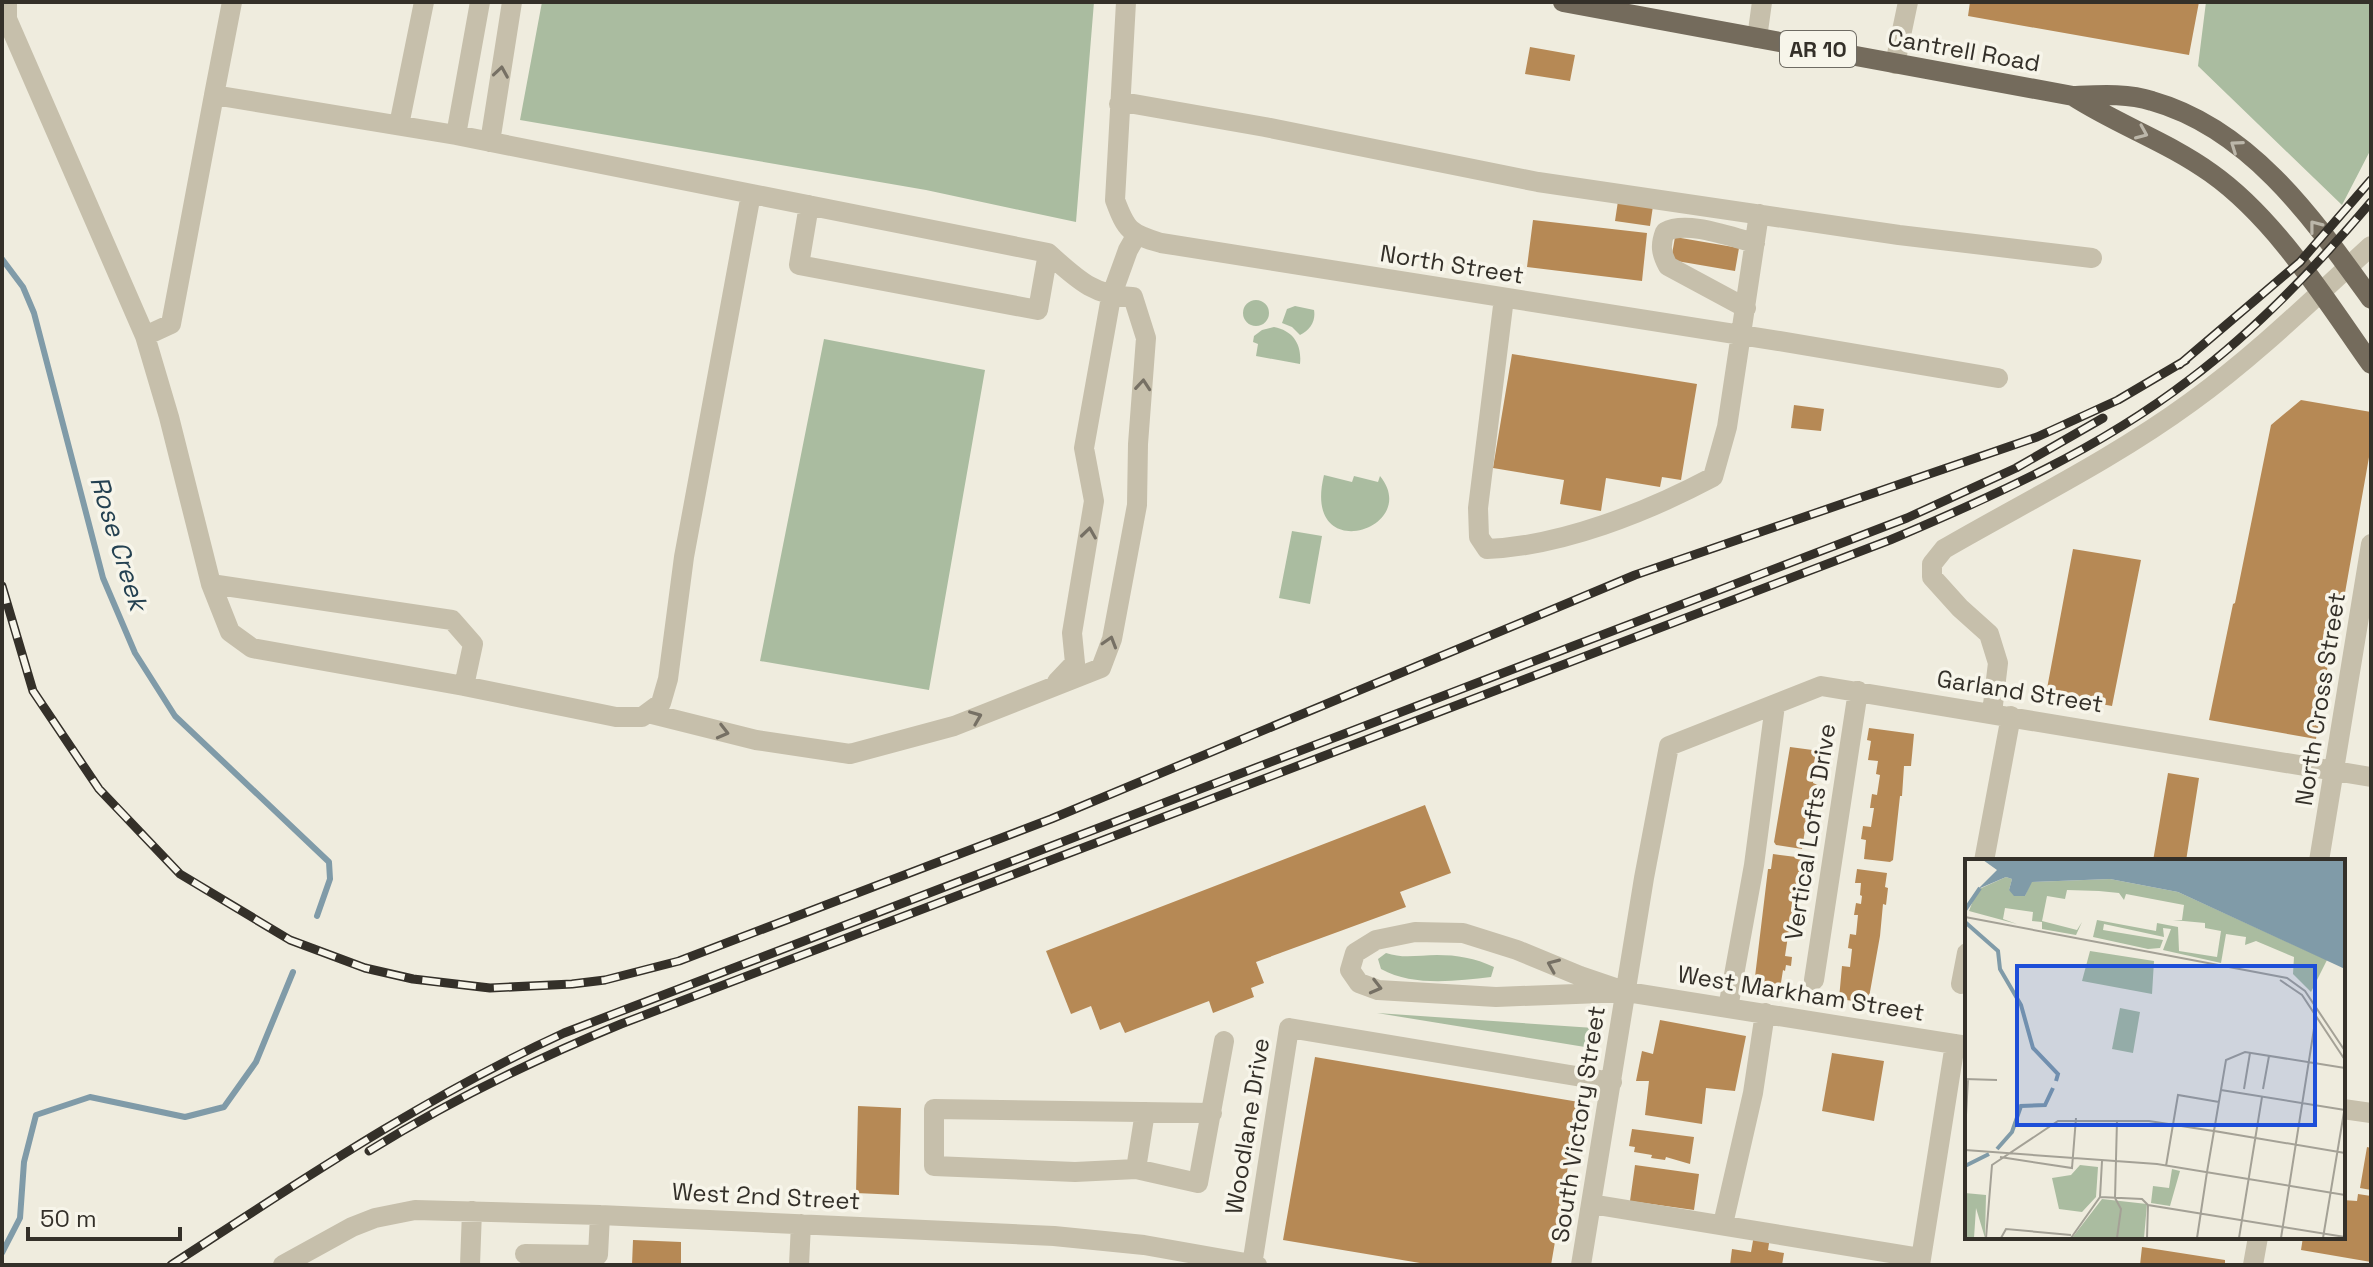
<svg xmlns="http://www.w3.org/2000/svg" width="2373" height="1267" font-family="'Space Grotesk',sans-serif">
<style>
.green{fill:#aabca0}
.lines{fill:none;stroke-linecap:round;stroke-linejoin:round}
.stream{stroke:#809ba8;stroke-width:6}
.building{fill:#b68955}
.minor{stroke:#c6bfab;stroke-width:20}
.major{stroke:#746b5c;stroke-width:20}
.rail-casing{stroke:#343029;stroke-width:9}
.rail{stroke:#f7f5ea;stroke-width:6;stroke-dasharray:18;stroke-linecap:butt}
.oneway{stroke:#767064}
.oneway2{stroke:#bcb7aa}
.labels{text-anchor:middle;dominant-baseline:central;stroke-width:7;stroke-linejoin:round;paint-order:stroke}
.shield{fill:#f7f5ea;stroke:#6e6b63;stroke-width:2}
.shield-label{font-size:22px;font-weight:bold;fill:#343029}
.street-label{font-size:24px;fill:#343029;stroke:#f7f5ea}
.water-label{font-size:26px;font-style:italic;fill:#244151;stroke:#f7f5ea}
.inset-river{fill:none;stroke:#809ba8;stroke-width:4}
.inset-road{fill:none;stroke:#a4a196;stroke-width:2}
.view{fill:#1d4ed8;fill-opacity:0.15;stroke:#1d4ed8;stroke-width:4}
.inset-edge{fill:none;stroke:#343029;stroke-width:4}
</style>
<rect width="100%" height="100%" fill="#efecde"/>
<path class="green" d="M 542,2 L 1094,2 L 1076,222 L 926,190 L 520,120 Z
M 2206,2 L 2371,2 L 2371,149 L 2342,205 L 2198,66 Z
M1243 313a13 13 0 1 1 26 0a13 13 0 1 1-26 0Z
M 1295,306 L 1314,310 C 1316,321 1310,330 1300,335 L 1292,327 L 1282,323 L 1287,309 Z
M 1274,327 C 1294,331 1302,345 1300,364 L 1256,356 L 1258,344 L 1253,342 L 1254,336 L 1262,330 Z
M 824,339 L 985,370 L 929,690 L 760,661 Z
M 1324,475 L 1352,482 L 1354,476 L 1378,482 L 1380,476 C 1423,529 1301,568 1324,475 Z
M 1292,531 L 1322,536 L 1310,604 L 1279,598 Z
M 1386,953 C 1403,959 1419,955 1437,955 C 1457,955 1475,958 1494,967 L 1491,977 C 1456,981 1414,987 1381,969 L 1378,959 Z
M 1377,1013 L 1594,1028 L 1591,1048 Z"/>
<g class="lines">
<path class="stream" d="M 2,259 L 23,287 L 34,313 L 103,578 L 135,653 L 175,716 L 329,862 L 330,879 L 317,916
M 2,1253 L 20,1218 L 24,1162 L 36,1115 L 90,1097 L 185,1117 L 224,1107 L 256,1062 L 293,972"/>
</g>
<path class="building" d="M 1970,2 L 2199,2 L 2189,55 L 1968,16 Z
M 1530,47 L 1575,55 L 1570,81 L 1525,74 Z
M 1618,201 L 1653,206 L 1650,226 L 1615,221 Z
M 1533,220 L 1647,233 L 1642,281 L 1527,267 Z
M 1675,237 L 1739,248 L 1735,271 L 1671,260 Z
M 1512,354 L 1697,384 L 1681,480 L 1662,477 L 1660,487 L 1606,478 L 1601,511 L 1560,504 L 1564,480 L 1493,468 Z
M 2301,400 L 2371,412 L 2371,446 L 2340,621 L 2335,620 L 2316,739 L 2209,720 L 2233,604 L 2235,603 L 2271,425 Z
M 1794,405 L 1824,409 L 1821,431 L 1791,428 Z
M 2073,549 L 2141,560 L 2112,706 L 2046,694 Z
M 1869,728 L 1914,734 L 1911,766 L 1904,766 L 1902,796 L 1900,796 L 1893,860 L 1890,862 L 1864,859 L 1866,840 L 1861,839 L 1863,826 L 1871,827 L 1874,808 L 1870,808 L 1872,794 L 1877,795 L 1880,775 L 1876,774 L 1878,761 L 1868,760 L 1871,741 L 1867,740 Z
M 1790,747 L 1820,751 L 1820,754 L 1824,754 L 1823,764 L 1815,766 L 1813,783 L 1820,786 L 1819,795 L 1811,798 L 1808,815 L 1814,818 L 1812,828 L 1808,827 L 1805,830 L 1802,849 L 1776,845 L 1774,842 Z
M 2168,773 L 2199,778 L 2186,861 L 2153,861 Z
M 1425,805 L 1451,873 L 1400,892 L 1406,907 L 1256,962 L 1264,983 L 1251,988 L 1254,997 L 1213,1013 L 1209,1001 L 1125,1033 L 1120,1022 L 1100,1030 L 1091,1006 L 1071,1014 L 1046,951 Z
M 1773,854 L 1804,858 L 1803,860 L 1807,861 L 1806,871 L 1798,872 L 1796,890 L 1803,893 L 1802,902 L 1793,904 L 1791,921 L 1797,925 L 1795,934 L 1791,933 L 1788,936 L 1785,956 L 1792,957 L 1791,966 L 1786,965 L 1785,971 L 1783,970 L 1780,989 L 1754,985 L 1768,869 L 1771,869 Z
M 1857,869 L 1887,873 L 1885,887 L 1888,888 L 1886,905 L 1883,904 L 1880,936 L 1868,1003 L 1839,999 L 1842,966 L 1850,967 L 1852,949 L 1848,948 L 1850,934 L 1856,935 L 1858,915 L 1854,915 L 1856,903 L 1861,904 L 1862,896 L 1860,895 L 1861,883 L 1855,883 Z
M 1660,1020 L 1746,1036 L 1735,1091 L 1706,1088 L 1702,1124 L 1645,1115 L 1649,1081 L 1636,1081 L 1642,1051 L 1653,1054 Z
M 1832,1053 L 1884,1061 L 1874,1121 L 1822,1111 Z
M 1315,1057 L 1579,1102 L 1551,1265 L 1432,1265 L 1283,1240 Z
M 858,1106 L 901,1108 L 899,1195 L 856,1193 Z
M 1632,1129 L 1694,1137 L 1690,1164 L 1666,1157 L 1665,1160 L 1651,1158 L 1652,1155 L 1634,1152 L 1635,1147 L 1629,1146 Z
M 2367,1147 L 2371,1148 L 2371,1190 L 2360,1188 Z
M 1635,1165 L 1699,1174 L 1694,1210 L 1630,1201 Z
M 2358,1194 L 2371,1196 L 2371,1262 L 2301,1250 L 2303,1237 L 2343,1237 L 2343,1200 L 2357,1201 Z
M 1754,1235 L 1770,1237 L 1768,1250 L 1784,1253 L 1782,1265 L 1730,1265 L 1732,1249 L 1751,1252 Z
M 633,1240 L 681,1242 L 681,1265 L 632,1265 Z
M 2142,1247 L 2225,1260 L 2225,1265 L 2140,1265 Z"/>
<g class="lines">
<path class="minor" d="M 7,2 L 7,19 L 145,336 L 171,324 L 214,95 L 456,135 L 1048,253 C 1076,278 1094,297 1133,297 L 1146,338 L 1138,444 L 1137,505 L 1112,639 L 1101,668 L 954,726 L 850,754 L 756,740 L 648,713
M 1126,2 L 1115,200 C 1126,230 1130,234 1161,243 L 1779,341 L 1998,378
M 1757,38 L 1762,2
M 1895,64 L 1908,2
M 214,95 L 232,2
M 1119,104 L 1134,104 L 1265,127 L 1538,182 L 1899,235 L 2092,258
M 399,125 L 424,2
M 456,135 L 480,2
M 490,142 L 512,2
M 809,205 L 799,265 L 1038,310 L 1048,253
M 1504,298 L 1478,508 L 1479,537 L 1487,549 C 1562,546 1647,512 1713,477 L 1727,427 L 1759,214
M 1746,308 L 1668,266 C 1661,253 1660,245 1665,232 C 1687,220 1730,237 1755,243
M 145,336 L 169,417 L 211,584 L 230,632 L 252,648 L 464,686 L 616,717 L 642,717 L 661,703 L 668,679 L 684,557 L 751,194
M 211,584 L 452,620 L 473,644 L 464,686
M 1057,682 L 1075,663 L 1072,633 L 1094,501 L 1084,448 L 1111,297 L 1128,250 L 1136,236
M 1992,713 L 1998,663 L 1989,634 L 1960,608 L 1932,577 L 1932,564 L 1944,549 C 2027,501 2113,459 2191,402 C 2255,356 2313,299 2371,246
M 1984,861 L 2011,716
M 2319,861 L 2371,544
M 1814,980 L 1858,691
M 1961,984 L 1967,953
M 1627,992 L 1496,997 L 1378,990 L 1359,983 L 1350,970 L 1355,953 L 1376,940 L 1415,932 L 1463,933 L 1517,950 L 1580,976 L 1627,992 L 1967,1046
M 1728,1008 L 1754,865 L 1775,705
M 2343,1109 L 2371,1113
M 1212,1113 L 934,1109 L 934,1166 L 1075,1172 L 1136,1169 L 1198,1183 L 1224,1041
M 1136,1169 L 1145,1112
M 1591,1204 L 1921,1258
M 1723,1224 L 1753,1093 L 1765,1013
M 525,1254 L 598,1255 L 600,1215
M 283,1265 L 352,1227 L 375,1218 L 415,1210 L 600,1215 L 1054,1236 L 1144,1245 L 1257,1265
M 470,1265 L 472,1211
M 799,1265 L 801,1224
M 1252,1265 L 1289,1028 L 1612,1082
M 1581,1265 L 1644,878 L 1669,746 L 1821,686 L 2371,777
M 1920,1265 L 1955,1044
M 2253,1265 L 2258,1237"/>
<path class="major" d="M 1563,2 L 2073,96 C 2099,95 2128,93 2152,101 C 2251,129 2314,220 2371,299
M 2073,96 C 2118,125 2168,142 2211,173 C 2276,219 2325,299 2371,364"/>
<g class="rail-casing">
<path id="rail" d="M 2179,365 L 2300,262 L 2371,180
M 2,586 L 33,691 L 99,789 L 180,874 L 290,940 L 365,968 L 413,979 L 490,988 L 572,984 L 605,980 L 679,961 L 1051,819 L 1635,575 L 2037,437 L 2118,400 L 2186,360
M 369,1151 C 450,1101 533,1060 621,1024 L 1890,540 C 1994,496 2099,449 2189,380 C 2257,329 2316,267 2371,202
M 171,1265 C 299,1182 425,1097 564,1033 L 1907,518 L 2016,468 L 2103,418"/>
</g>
<use href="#rail" class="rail"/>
</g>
<defs><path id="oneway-chevron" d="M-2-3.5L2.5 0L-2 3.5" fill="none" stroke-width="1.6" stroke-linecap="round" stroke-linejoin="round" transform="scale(2)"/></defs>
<g class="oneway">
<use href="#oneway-chevron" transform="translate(501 72) rotate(-81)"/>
<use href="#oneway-chevron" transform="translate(1143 385) rotate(-85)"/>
<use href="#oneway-chevron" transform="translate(1089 533) rotate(-82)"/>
<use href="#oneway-chevron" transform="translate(1110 642) rotate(-73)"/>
<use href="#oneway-chevron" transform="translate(976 717) rotate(-22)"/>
<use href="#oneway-chevron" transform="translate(723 732) rotate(14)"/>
<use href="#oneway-chevron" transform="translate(1553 965) rotate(-157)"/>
<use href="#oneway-chevron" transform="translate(1376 987) rotate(14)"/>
</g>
<g class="oneway2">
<use href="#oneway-chevron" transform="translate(2142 133) rotate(23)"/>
<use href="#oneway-chevron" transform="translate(2236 146) rotate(-145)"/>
<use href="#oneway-chevron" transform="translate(2315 226) rotate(-128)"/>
</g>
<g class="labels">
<rect class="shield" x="1780" y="31" width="76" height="36" rx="6"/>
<g class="shield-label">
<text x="1818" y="49">AR 10</text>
</g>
<g class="street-label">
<text transform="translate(1964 50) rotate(10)">Cantrell Road</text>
<text transform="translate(1452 264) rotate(9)">North Street</text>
<text transform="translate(2020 691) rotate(9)">Garland Street</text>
<text transform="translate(2320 699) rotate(-81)">North Cross Street</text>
<text transform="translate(1810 832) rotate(-81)">Vertical Lofts Drive</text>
<text transform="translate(1801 993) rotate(9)">West Markham Street</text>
<text transform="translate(1578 1124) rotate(-81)">South Victory Street</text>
<text transform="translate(1247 1126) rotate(-81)">Woodlane Drive</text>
<text transform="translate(766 1196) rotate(3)">West 2nd Street</text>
</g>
<g class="water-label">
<text transform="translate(119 543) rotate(73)">Rose Creek</text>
</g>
</g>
<g transform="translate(1965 859)">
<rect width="380" height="380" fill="#efecde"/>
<path d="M 41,18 L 47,20 L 44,31 L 60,37 L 66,23 L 145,20 L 213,33 L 362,101 L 346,133 L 328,115 L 329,98 L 291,82 L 280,86 L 281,78 L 261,75 L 256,104 L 198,91 L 206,70 L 198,69 L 199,78 L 139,65 L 138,71 L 198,81 L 195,89 L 183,90 L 128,78 L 132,61 L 191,72 L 192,64 L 213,68 L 214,92 L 252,98 L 256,72 L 240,69 L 240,64 L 208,61 L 217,61 L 219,46 L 161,35 L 159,41 L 154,34 L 134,32 L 102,31 L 100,40 L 82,37 L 77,62 L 112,71 L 117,63 L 111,76 L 77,70 L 77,63 L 67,62 L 68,53 L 40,49 L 38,60 L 52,65 L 4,52 L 12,31 ZM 125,92 L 189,102 L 187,135 L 117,122 ZM 155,149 L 175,153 L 168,194 L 147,190 ZM 115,306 L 133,308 L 131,338 L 117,353 L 94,350 L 87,319 L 106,316 ZM 207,310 L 215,312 L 205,347 L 186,344 L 188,327 L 204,329 ZM 0,334 L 21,336 L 20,379 L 11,349 L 9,379 L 0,379 ZM 137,340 L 182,345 L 179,379 L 107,379 Z" fill="#aabca0"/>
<path d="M 18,1 L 380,1 L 380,110 L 213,33 L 145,20 L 67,23 L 60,37 L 49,37 L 44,31 L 47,20 L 41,18 L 13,30 L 32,11 Z" fill="#809ba8"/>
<path class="inset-river" d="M 0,51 L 15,29M 0,63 L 33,92 L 35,110 L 56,146 L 68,189 L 93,215 L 91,222M 32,290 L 47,273 L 56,247 L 80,246 L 88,229M 0,307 L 24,295"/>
<path class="inset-road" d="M 0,58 L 322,119 L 340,132 L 380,192M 315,121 L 337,136 L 380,201M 0,220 L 32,221M 279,230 L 285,194M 298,230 L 304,197M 256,231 L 380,251M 1,256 L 3,220M 0,291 L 192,305 L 380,336M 35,298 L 107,309 L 111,259M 201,307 L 213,236 L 254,243M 242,313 L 249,272 L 380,294M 135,338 L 177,340 L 183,346 L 380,378M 150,339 L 152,261M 150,339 L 156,350 L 152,379M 21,379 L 27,306 L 93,262 L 184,262 L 249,272 L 261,201 L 280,193 L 380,209M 36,379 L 41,370 L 106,376M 106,379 L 135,338 L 137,302M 182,379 L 183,346M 232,379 L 242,313M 274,379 L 297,238M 316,379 L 351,157M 358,379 L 380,247"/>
<path class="view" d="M 52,107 L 350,107 L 350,266 L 52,266 Z"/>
<rect width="380" height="380" class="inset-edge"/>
</g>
<rect width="2373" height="1267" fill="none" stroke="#343029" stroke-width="8"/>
<path d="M28 1227v12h152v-12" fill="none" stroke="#343029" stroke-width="4"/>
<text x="40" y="1227" font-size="24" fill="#343029" stroke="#f7f5ea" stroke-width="6" paint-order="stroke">50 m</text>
</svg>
